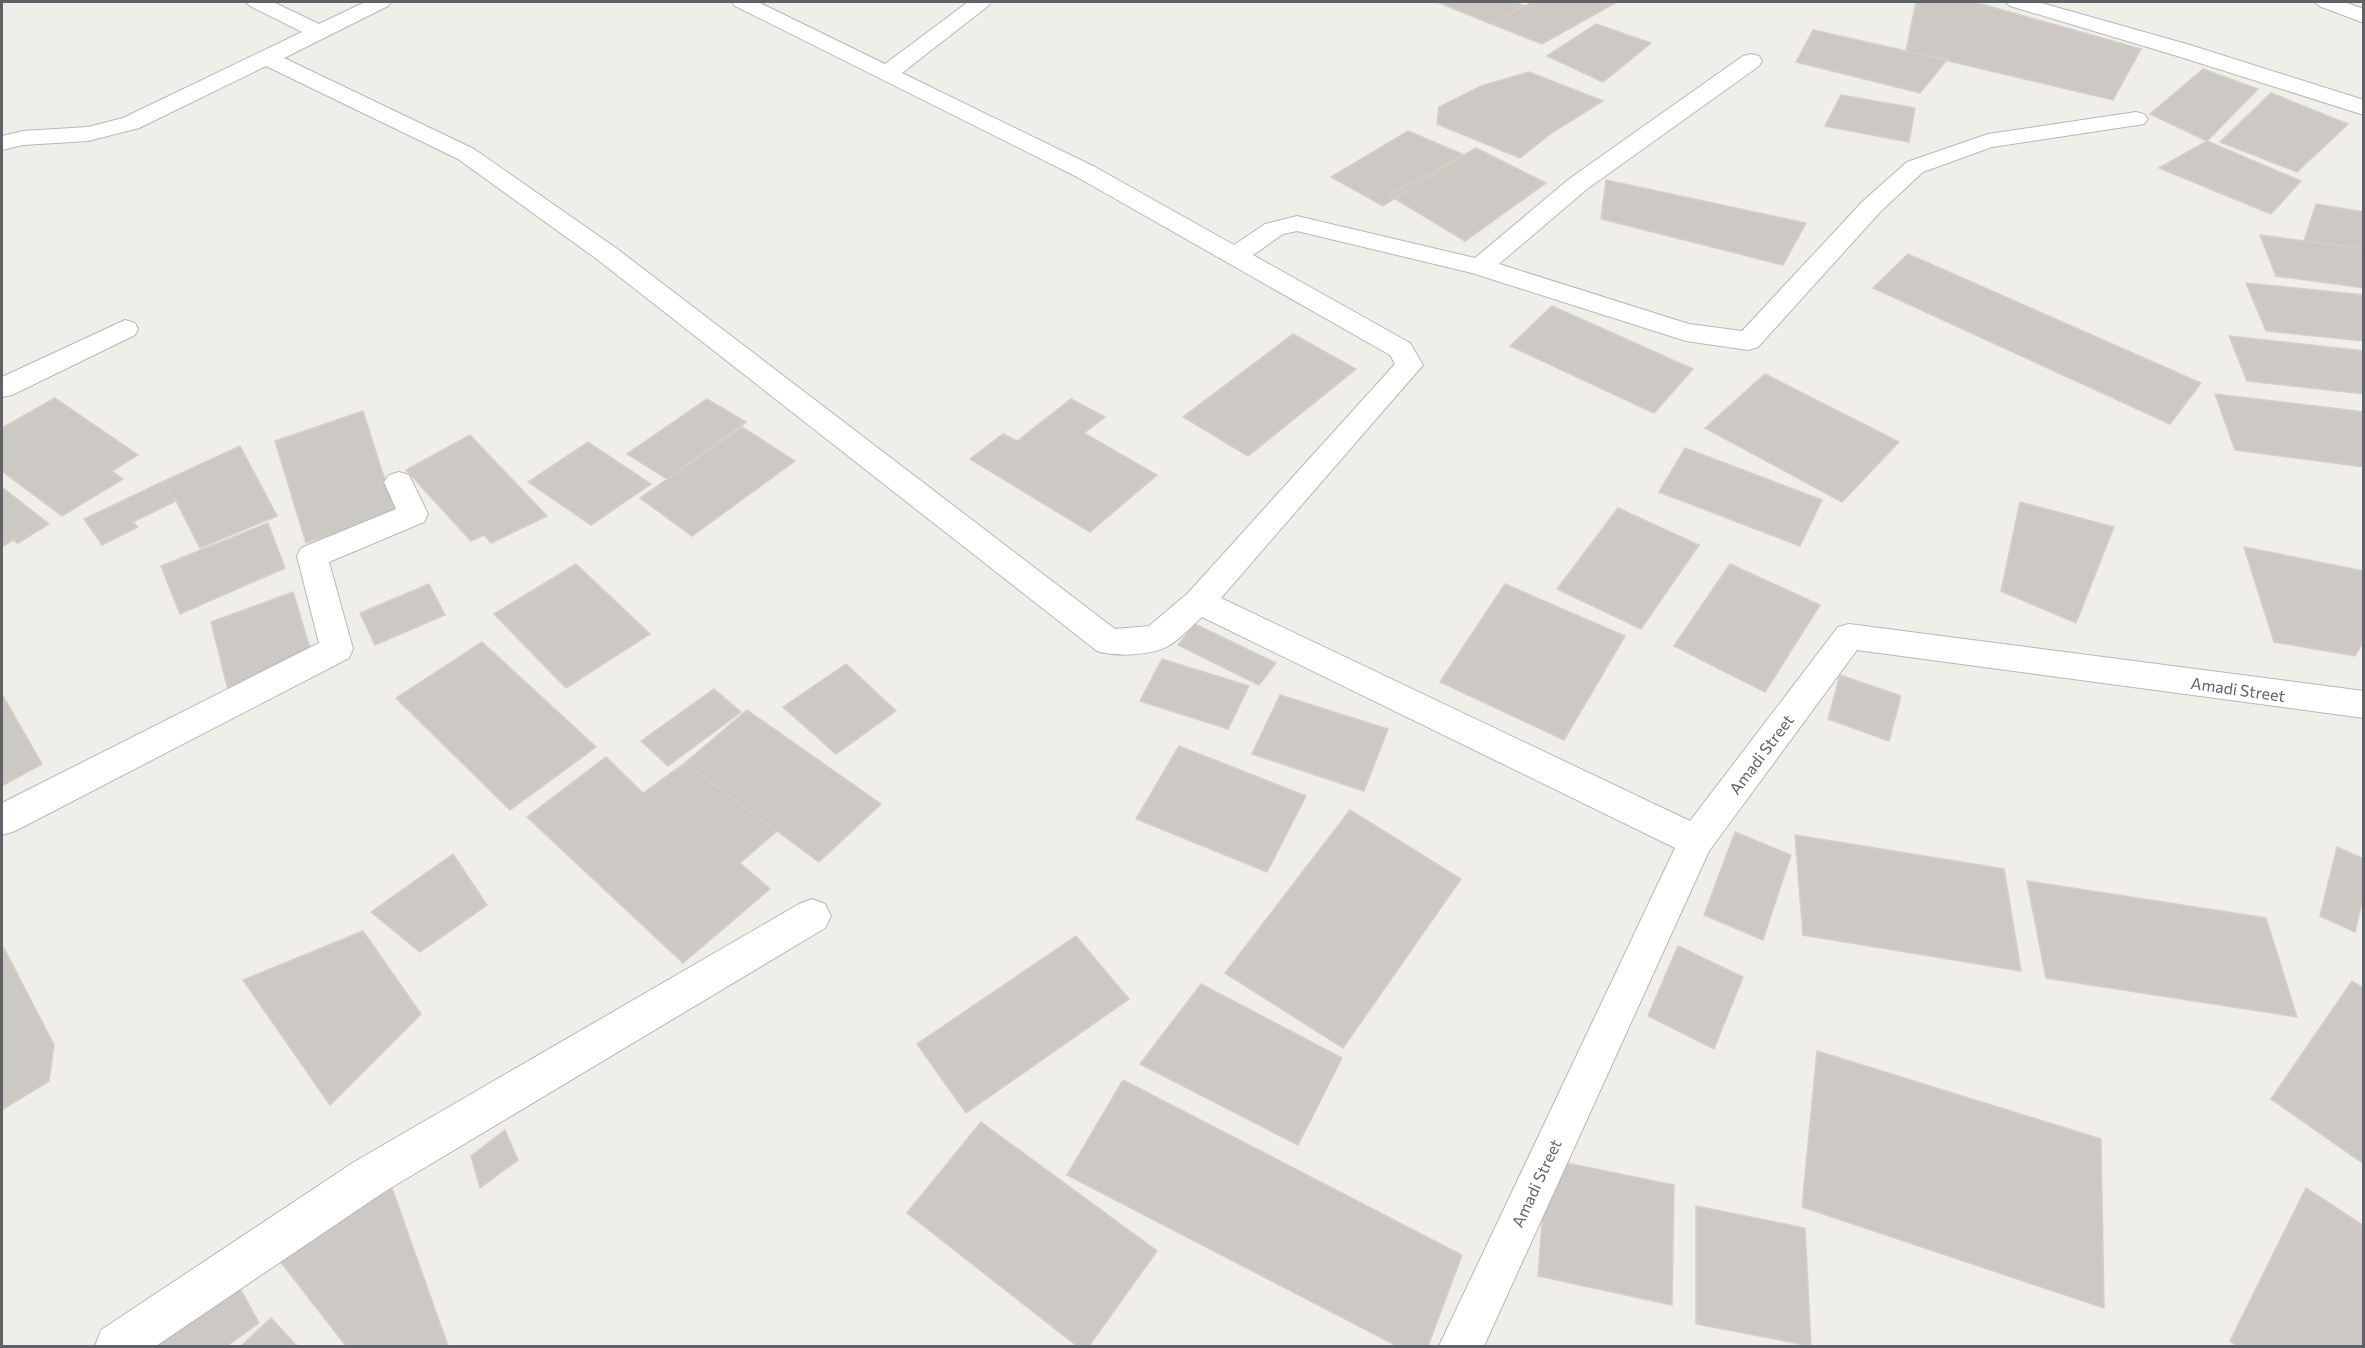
<svg xmlns="http://www.w3.org/2000/svg" width="2365" height="1348" font-family="Commissioner,sans-serif">
<style>
.building{fill:#ccc9c4;stroke:#d5cfc6;stroke-width:1.5}
.lines{fill:none;stroke-linecap:round;stroke-linejoin:round}
.minor-casing{stroke:#b5b8bb;stroke-width:2}
.minor{fill:#fff;fill-rule:evenodd}
.labels{text-anchor:middle;dominant-baseline:central;stroke-width:5;stroke-linejoin:round;paint-order:stroke}
.street-label{font-size:16px;fill:#5f6367;stroke:#fff}
</style>
<rect width="100%" height="100%" fill="#f0eee8"/>
<path class="building" d="M 1437,2 L 1514,2 L 1525,6 L 1491,24 Z
M 1532,2 L 1617,2 L 1542,44 L 1491,24 Z
M 1916,2 L 1974,2 L 2141,49 L 2113,100 L 1906,51 Z
M 1596,24 L 1651,43 L 1603,82 L 1547,56 Z
M 1813,30 L 1906,51 L 1947,60 L 1920,93 L 1796,62 Z
M 2203,69 L 2258,89 L 2207,141 L 2150,114 Z
M 1529,72 L 1603,101 L 1553,132 L 1520,158 L 1437,124 L 1439,107 L 1481,86 Z
M 2271,93 L 2348,124 L 2297,172 L 2220,142 Z
M 1841,95 L 1915,108 L 1909,142 L 1825,126 Z
M 1408,131 L 1464,155 L 1383,206 L 1331,177 Z
M 2207,141 L 2301,181 L 2271,214 L 2159,168 Z
M 1476,148 L 1546,183 L 1465,241 L 1389,195 Z
M 1606,180 L 1806,223 L 1783,265 L 1601,219 Z
M 2316,204 L 2364,212 L 2364,249 L 2304,241 Z
M 2260,235 L 2364,249 L 2364,288 L 2276,276 Z
M 1908,254 L 2201,383 L 2170,424 L 1873,288 Z
M 2246,283 L 2364,295 L 2364,341 L 2266,331 Z
M 1552,306 L 1693,369 L 1654,413 L 1510,346 Z
M 1293,334 L 1356,369 L 1248,456 L 1183,417 Z
M 2229,336 L 2364,351 L 2364,394 L 2247,381 Z
M 1765,374 L 1899,442 L 1842,502 L 1705,428 Z
M 2215,394 L 2364,412 L 2364,467 L 2235,450 Z
M 55,398 L 138,455 L 112,471 L 123,479 L 62,516 L 2,471 L 2,428 Z
M 707,399 L 746,422 L 667,479 L 627,454 Z
M 1071,399 L 1105,417 L 1084,433 L 1157,475 L 1090,532 L 970,459 L 1003,434 L 1017,441 Z
M 363,411 L 395,512 L 306,543 L 275,441 Z
M 742,427 L 795,461 L 692,536 L 640,498 Z
M 470,435 L 547,516 L 491,543 L 484,535 L 471,541 L 406,470 Z
M 588,442 L 651,484 L 591,525 L 528,482 Z
M 240,446 L 277,516 L 200,548 L 176,501 L 162,482 Z
M 1685,448 L 1822,500 L 1800,546 L 1659,492 Z
M 162,482 L 176,501 L 133,522 L 138,527 L 102,545 L 84,519 Z
M 2,487 L 49,524 L 18,543 L 13,540 L 2,547 Z
M 2020,502 L 2114,527 L 2076,623 L 2001,591 Z
M 1618,508 L 1699,545 L 1641,629 L 1557,589 Z
M 268,523 L 285,568 L 180,614 L 161,566 Z
M 2244,547 L 2364,571 L 2364,641 L 2355,656 L 2274,642 Z
M 576,564 L 650,634 L 566,688 L 494,614 Z
M 1730,564 L 1820,605 L 1765,692 L 1674,646 Z
M 429,584 L 445,615 L 375,645 L 360,613 Z
M 1505,584 L 1625,636 L 1564,740 L 1440,682 Z
M 293,592 L 314,661 L 229,694 L 211,622 Z
M 1195,624 L 1276,663 L 1259,685 L 1178,645 Z
M 482,642 L 596,747 L 510,810 L 396,698 Z
M 1162,659 L 1249,686 L 1228,729 L 1140,701 Z
M 846,664 L 896,711 L 836,754 L 783,707 Z
M 1840,675 L 1901,696 L 1889,741 L 1828,719 Z
M 714,689 L 741,712 L 668,766 L 641,741 Z
M 2,694 L 42,764 L 2,786 Z
M 1280,695 L 1388,729 L 1364,791 L 1252,754 Z
M 747,710 L 881,804 L 819,862 L 685,763 Z
M 1179,746 L 1306,796 L 1267,872 L 1136,819 Z
M 606,757 L 643,793 L 685,763 L 777,831 L 740,863 L 770,889 L 683,963 L 527,817 Z
M 1350,810 L 1461,879 L 1343,1048 L 1225,973 Z
M 1735,832 L 1791,855 L 1763,940 L 1704,915 Z
M 1795,835 L 2004,869 L 2021,971 L 1803,935 Z
M 2337,847 L 2364,859 L 2364,894 L 2355,932 L 2320,916 Z
M 453,854 L 487,905 L 420,952 L 371,912 Z
M 2027,881 L 2266,918 L 2297,1017 L 2046,978 Z
M 363,931 L 421,1014 L 330,1105 L 243,980 Z
M 1076,936 L 1129,999 L 966,1113 L 917,1044 Z
M 1678,946 L 1743,977 L 1714,1049 L 1648,1016 Z
M 4,948 L 54,1045 L 49,1081 L 2,1110 L 2,949 Z
M 2352,981 L 2364,989 L 2364,1164 L 2271,1099 Z
M 1201,984 L 1342,1058 L 1298,1145 L 1140,1064 Z
M 1817,1051 L 2101,1139 L 2104,1308 L 1802,1207 Z
M 1123,1080 L 1462,1255 L 1428,1346 L 1397,1346 L 1067,1175 Z
M 981,1122 L 1157,1251 L 1089,1346 L 1077,1346 L 907,1213 Z
M 505,1130 L 518,1160 L 480,1188 L 471,1156 Z
M 1547,1159 L 1674,1185 L 1672,1305 L 1538,1276 Z
M 387,1174 L 448,1346 L 346,1346 L 272,1251 Z
M 2306,1188 L 2364,1226 L 2364,1346 L 2237,1346 L 2230,1341 Z
M 1696,1206 L 1805,1228 L 1811,1346 L 1696,1324 Z
M 234,1277 L 259,1323 L 227,1346 L 138,1346 Z
M 271,1318 L 297,1346 L 241,1346 Z"/>
<g class="lines">
<g class="minor-casing">
<path id="minor" d="M 246,2 L 273,2 L 319,24 L 365,2 L 391,2 L 388,6 L 284,58 L 474,149 L 616,248 L 1115,629 L 1149,626 L 1188,593 L 1395,364 L 1390,355 L 1077,177 L 735,6 L 732,2 L 758,2 L 885,64 L 968,2 L 991,2 L 988,6 L 902,73 L 1095,167 L 1234,245 L 1265,224 L 1297,216 L 1475,258 L 1569,179 L 1743,56 L 1751,54 L 1759,56 L 1762,61 L 1759,66 L 1587,189 L 1499,264 L 1689,324 L 1742,331 L 1863,201 L 1907,162 L 1988,134 L 2136,112 L 2144,114 L 2148,119 L 2144,124 L 1992,147 L 1923,172 L 1881,211 L 1758,347 L 1748,350 L 1686,341 L 1472,273 L 1297,231 L 1283,234 L 1253,255 L 1410,343 L 1423,365 L 1221,598 L 1690,821 L 1838,627 L 1849,624 L 2364,691 L 2364,718 L 1857,650 L 1709,851 L 1484,1346 L 1439,1346 L 1675,848 L 1202,617 C 1192,626 1182,637 1170,645 C 1153,656 1115,657 1097,651 L 598,260 L 458,159 L 266,66 L 139,128 L 88,141 L 23,145 L 2,150 L 2,136 L 23,131 L 88,127 L 123,118 L 302,32 L 250,6 Z
M 2006,2 L 2038,2 L 2190,45 L 2364,100 L 2364,115 L 2174,55 L 2010,6 Z
M 2315,2 L 2344,2 L 2364,9 L 2364,23 L 2319,6 Z
M 125,320 L 135,323 L 138,329 L 135,335 L 12,395 L 2,397 L 2,377 Z
M 399,472 L 409,475 L 428,514 L 424,522 L 329,562 L 353,649 L 349,658 L 15,831 L 2,835 L 2,803 L 319,643 L 297,556 L 301,548 L 396,509 L 384,482 L 389,475 Z
M 812,899 L 825,904 L 831,916 L 825,928 L 384,1192 L 156,1346 L 95,1346 L 101,1330 L 354,1162 L 799,904 Z"/>
</g>
<use href="#minor" class="minor"/>
</g>
<g class="labels">
<g class="street-label">
<text transform="translate(2238 689) rotate(8)">Amadi Street</text>
<text transform="translate(1761 754) rotate(-53)">Amadi Street</text>
<text transform="translate(1536 1183) rotate(-65)">Amadi Street</text>
</g>
</g>
<rect width="2365" height="1348" fill="none" stroke="#5f6367" stroke-width="6"/>
</svg>
